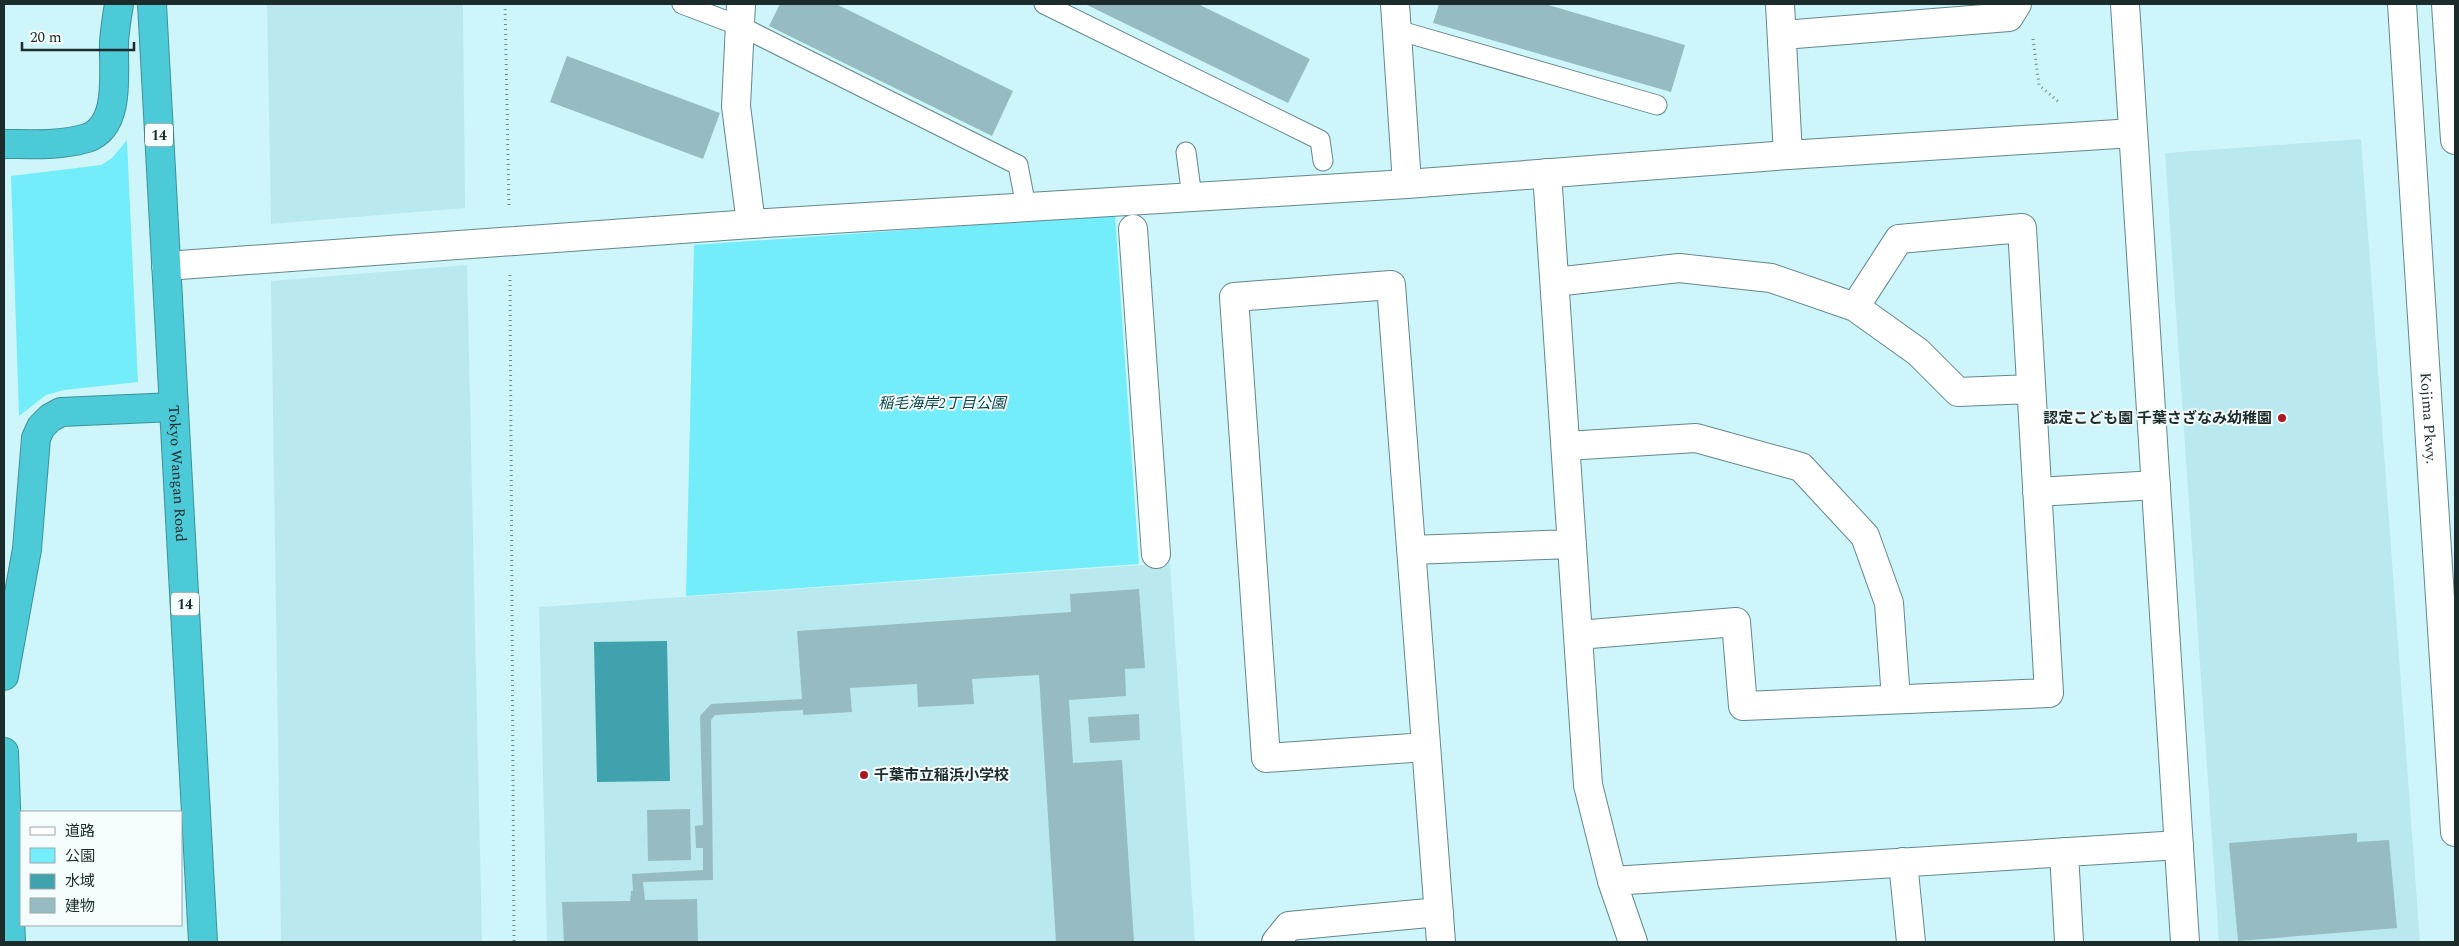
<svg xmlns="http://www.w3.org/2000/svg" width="2459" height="946" font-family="Spectral,'Noto Sans JP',serif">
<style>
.built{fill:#b9e9ef}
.green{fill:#74edfa}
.water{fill:#3fa2ad}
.building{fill:#96bcc1}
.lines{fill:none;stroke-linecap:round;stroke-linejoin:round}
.lane-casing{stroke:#62878b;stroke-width:21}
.street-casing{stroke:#62878b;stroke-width:30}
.secondary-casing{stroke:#62878b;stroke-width:30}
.highway-casing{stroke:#3c929b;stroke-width:30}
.path{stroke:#6e898b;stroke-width:3;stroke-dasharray:1 4;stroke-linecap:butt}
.lane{stroke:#fff;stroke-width:19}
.street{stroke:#fff;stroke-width:28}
.secondary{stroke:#fff;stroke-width:28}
.highway{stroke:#4dcad7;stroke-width:28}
.poi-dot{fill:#ab1822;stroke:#f5fcfd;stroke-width:2}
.labels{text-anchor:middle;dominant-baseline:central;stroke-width:4;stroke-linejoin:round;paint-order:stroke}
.shield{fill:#f5fcfd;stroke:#5d6a6b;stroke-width:1}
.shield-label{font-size:14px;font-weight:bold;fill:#1c2b2c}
.park-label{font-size:15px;font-style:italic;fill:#08464c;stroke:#f5fcfd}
.poi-label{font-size:15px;font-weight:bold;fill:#1c2b2c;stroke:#f5fcfd;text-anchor:end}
.street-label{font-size:15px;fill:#1c2b2c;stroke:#f5fcfd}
</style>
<rect width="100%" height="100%" fill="#cef6fa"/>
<path class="built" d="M 267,4 L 463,4 L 465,208 L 271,224 Z
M 2361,139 L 2420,942 L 2219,942 L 2165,153 Z
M 467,265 L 482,942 L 281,942 L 271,281 Z
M 1170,563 L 1195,942 L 547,942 L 539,607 Z"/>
<path class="green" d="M 127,140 L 138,382 L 64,390 L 46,395 L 19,416 L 11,176 L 101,165 L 112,158 Z
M 1115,215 L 1139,564 L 686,596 L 694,245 Z"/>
<path class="water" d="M 667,641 L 670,781 L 597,782 L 594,642 Z"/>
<path class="building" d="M 780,4 L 836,4 L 1013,91 L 992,136 L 769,26 Z
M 1085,4 L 1198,4 L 1310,59 L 1288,103 Z
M 1439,4 L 1545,4 L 1685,45 L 1671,92 L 1433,23 Z
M 567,56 L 720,113 L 703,159 L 550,102 Z
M 1139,589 L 1145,668 L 1125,669 L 1126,696 L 1069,700 L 1073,763 L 1122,760 L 1134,942 L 1056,942 L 1039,675 L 972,679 L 974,704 L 918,707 L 917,684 L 850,688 L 852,712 L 803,715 L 803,710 L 715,715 L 711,720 L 713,880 L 643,882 L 645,900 L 697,899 L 698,942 L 564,942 L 562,902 L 630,901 L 631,891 L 633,891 L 632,874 L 703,870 L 703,848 L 696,848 L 695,826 L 703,825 L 700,716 L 711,704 L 802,699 L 797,631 L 1071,612 L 1070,594 Z
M 1139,714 L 1140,740 L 1090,743 L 1088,717 Z
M 690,809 L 691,860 L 648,861 L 647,810 Z
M 2357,833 L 2357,842 L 2389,840 L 2397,928 L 2238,941 L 2229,843 Z"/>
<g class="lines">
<g class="lane-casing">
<path id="lane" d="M 682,4 L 740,26 L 1018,165 L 1026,207
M 1044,4 L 1320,140 L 1323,161
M 1397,30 L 1657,105
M 1186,152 L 1192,197"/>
</g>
<g class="street-casing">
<path id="street" d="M 741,4 L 736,106 L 751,224
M 1395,4 L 1407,184
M 1780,4 L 1788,155
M 1783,35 L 2009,17 L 2017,4
M 1547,173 L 1588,785 L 1612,881 L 1633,942
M 1133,229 L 1156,554
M 1555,282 L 1679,268 L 1771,278 L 1855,307
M 1566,446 L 1696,438 L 1801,467 L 1865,536 L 1889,603 L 1896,699
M 2037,492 L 2156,485
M 1411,550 L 1572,544
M 1578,635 L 1736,622 L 1743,706 L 2049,693 L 2022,228 L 1899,239 L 1855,307 L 1918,352 L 1958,392 L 2031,389
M 1426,747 L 1266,758 L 1234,297 L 1391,285 L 1441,942
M 2064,852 L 2069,942
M 1903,862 L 1911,942
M 1612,881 L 2179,845
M 1276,942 L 1289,926 L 1439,912"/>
</g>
<g class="secondary-casing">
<g id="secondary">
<path d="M 2125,4 L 2185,942"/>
<path id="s1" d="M 2402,4 L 2455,832"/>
<path d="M 2446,4 L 2455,140"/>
<path d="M 166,266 L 751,224 L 1407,184 L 1788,155 L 2133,133"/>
</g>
</g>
<g class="highway-casing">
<g id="highway">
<path id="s2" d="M 152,4 L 203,942"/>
<path d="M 4,144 C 31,144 61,146 87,138 C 122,126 113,70 114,42 C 115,29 117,16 119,4"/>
<path d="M 4,676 L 27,549 L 36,438 L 41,427 L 50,418 L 61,412 L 174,407"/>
<path d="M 4,752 L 11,942"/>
</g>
</g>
<path class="path" d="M 505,4 L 509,208
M 2033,39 L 2039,85 L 2060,103
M 510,275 L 514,942"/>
<use href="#lane" class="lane"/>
<use href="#street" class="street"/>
<use href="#secondary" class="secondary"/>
<use href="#highway" class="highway"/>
</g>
<g class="poi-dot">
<circle cx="2282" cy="418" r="5"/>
<circle cx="864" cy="775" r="5"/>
</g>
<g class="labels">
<g class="shield">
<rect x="145" y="123.5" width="28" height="23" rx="4"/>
<rect x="171" y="592.5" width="28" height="23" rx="4"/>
</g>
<g class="shield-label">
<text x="159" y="135">14</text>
<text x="185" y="604">14</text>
</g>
<g class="park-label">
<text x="942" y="403">稲毛海岸2丁目公園</text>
</g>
<g class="poi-label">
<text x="2272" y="418">認定こども園 千葉さざなみ幼稚園</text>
<text x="874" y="775" text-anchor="start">千葉市立稲浜小学校</text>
</g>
<g class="street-label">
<text stroke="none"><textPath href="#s1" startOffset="415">Kojima Pkwy.</textPath></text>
<text stroke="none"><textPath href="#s2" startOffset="470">Tokyo Wangan Road</textPath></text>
</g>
</g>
<rect width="2459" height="946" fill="none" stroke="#1c2b2c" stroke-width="10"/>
<rect x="20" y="811" width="162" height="115" fill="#f5fcfd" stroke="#9ea8a9"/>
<rect x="30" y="827" width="25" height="8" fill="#ffffff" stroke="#9ea8a9"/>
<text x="65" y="836" font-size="15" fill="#1c2b2c">道路</text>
<rect x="30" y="848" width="25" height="15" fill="#74edfa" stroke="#9ea8a9"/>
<text x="65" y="861" font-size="15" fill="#1c2b2c">公園</text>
<rect x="30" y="874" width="25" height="15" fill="#3fa2ad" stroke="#9ea8a9"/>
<text x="65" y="886" font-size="15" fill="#1c2b2c">水域</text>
<rect x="30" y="898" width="25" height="15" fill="#96bcc1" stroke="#9ea8a9"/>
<text x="65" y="911" font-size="15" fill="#1c2b2c">建物</text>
<path d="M22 42v8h112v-8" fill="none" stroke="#1c2b2c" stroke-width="2.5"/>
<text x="30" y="42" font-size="15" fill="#1c2b2c" stroke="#f5fcfd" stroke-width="4" paint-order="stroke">20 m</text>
</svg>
